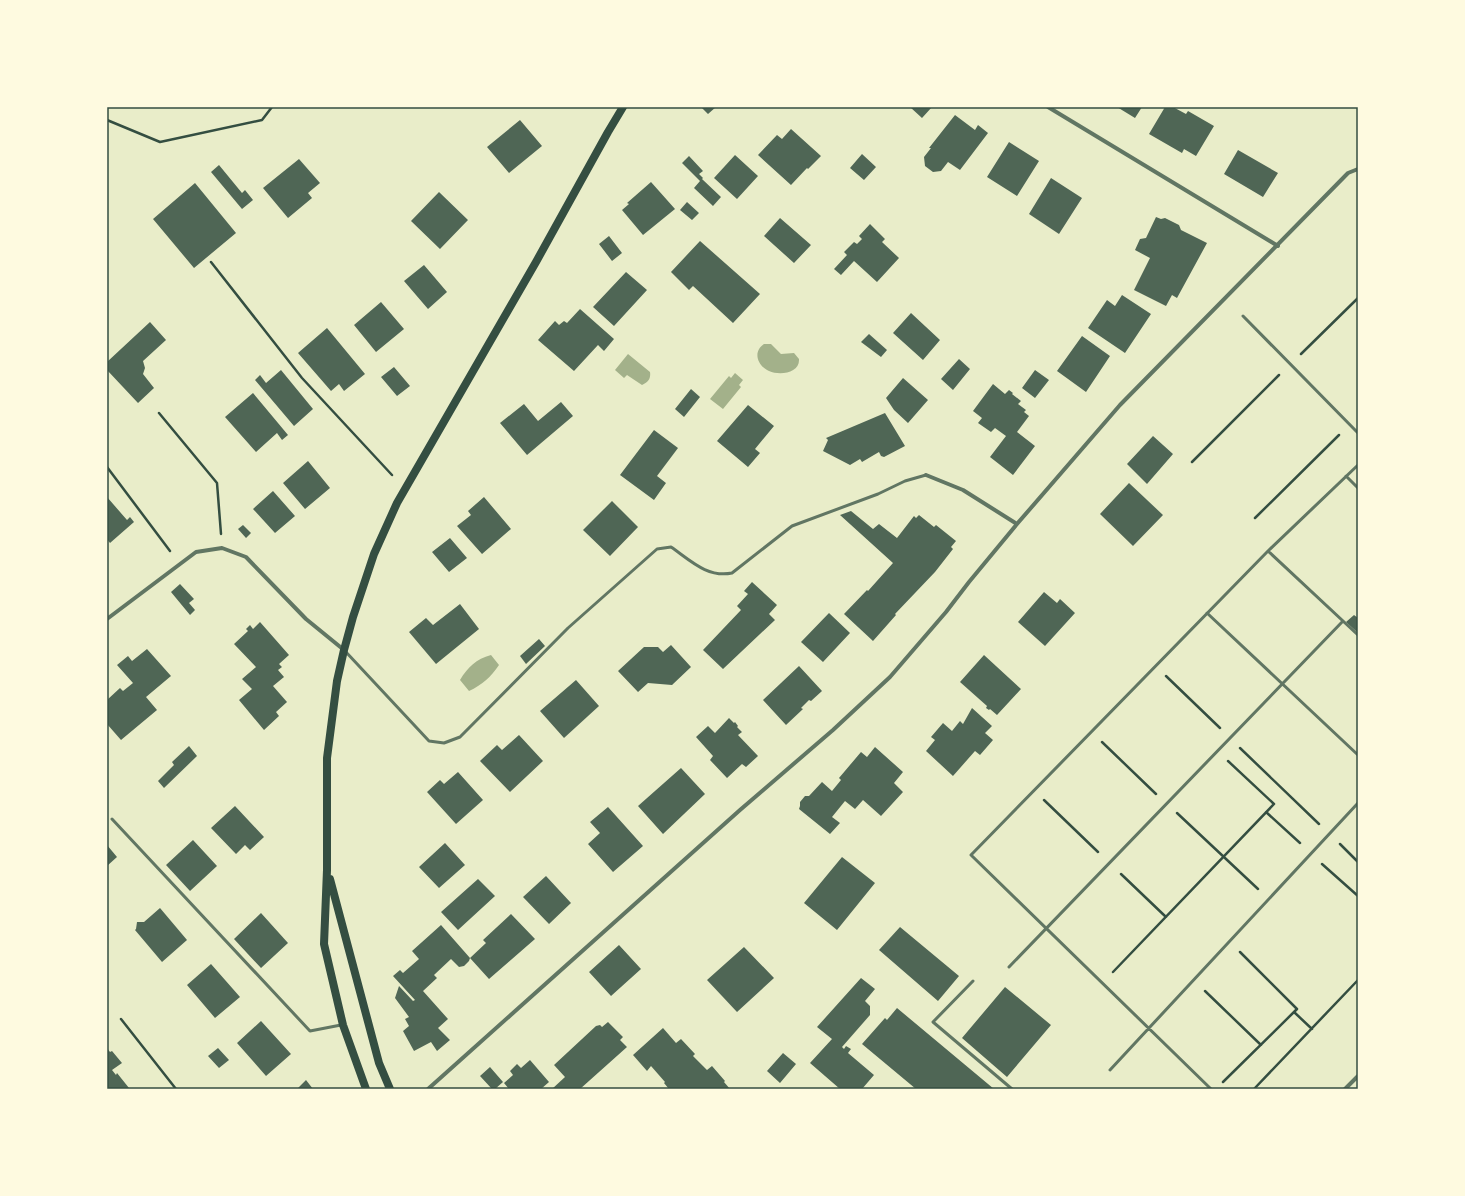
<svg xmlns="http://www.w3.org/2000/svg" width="1465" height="1196" font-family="'Golos Text',sans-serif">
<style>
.water{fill:#a3b18a}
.building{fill:#4f6655}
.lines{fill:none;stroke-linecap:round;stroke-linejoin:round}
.path{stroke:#344e41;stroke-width:2.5}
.service{stroke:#617663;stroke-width:3}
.minor{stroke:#617663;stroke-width:4}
.secondary{stroke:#344e41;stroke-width:8}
.neatline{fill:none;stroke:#344e41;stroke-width:1.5}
</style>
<rect width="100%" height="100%" fill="#e9edc9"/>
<path class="water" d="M 764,344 L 771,344 L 781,354 L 794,353 L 799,359 C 800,373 780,376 769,371 C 758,366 752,352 764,344 Z
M 628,354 L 650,372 C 651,379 648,382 642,385 L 627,375 L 624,378 L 615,370 Z
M 735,373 L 743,380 L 739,385 L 741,387 L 723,409 L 710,399 L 729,376 L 731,378 Z
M 491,655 L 499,665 C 491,677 482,685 469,691 L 460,680 C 468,667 476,659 491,655 Z"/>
<path class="building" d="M 701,107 L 716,107 L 708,114 Z
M 910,107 L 932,107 L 922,118 Z
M 1117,107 L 1142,107 L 1135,118 Z
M 1165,107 L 1173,107 L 1186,114 L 1188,111 L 1214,126 L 1196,156 L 1184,149 L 1182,153 L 1149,134 Z
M 955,115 L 975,130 L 978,125 L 988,133 L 960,170 L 948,162 L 941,171 L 933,172 L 925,166 L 924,157 L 931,148 L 929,148 Z
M 520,120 L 542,146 L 509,173 L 487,147 Z
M 791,129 L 821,156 L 808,169 L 807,168 L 791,185 L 758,155 L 777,135 L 782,139 Z
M 1009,142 L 1039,161 L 1017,196 L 987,177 Z
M 1238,150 L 1278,173 L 1263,197 L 1224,174 Z
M 862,154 L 876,167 L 864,180 L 850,168 Z
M 735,155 L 758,176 L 737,199 L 714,178 Z
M 689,156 L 703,171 L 699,174 L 703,178 L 702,179 L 721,197 L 713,206 L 694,188 L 700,181 L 682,163 Z
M 299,159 L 320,183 L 308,193 L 312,198 L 288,218 L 263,188 Z
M 219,165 L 242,193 L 245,190 L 253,200 L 242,209 L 211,172 Z
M 1051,178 L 1082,198 L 1059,234 L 1029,214 Z
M 651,182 L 675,209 L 643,235 L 622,210 L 629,204 L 627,203 Z
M 195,183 L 236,233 L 194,268 L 153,219 Z
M 439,192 L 468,220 L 440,249 L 411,221 Z
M 687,202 L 699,213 L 692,220 L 680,210 Z
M 1156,217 L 1161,219 L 1165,218 L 1179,225 L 1181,230 L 1207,243 L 1177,298 L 1172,295 L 1166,306 L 1134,290 L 1150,258 L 1135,250 L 1140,239 L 1146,238 Z
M 780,218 L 811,245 L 794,263 L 764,236 Z
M 870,224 L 885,239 L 882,242 L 899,258 L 877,282 L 854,261 L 841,275 L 834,269 L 847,255 L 844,252 L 854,242 L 857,244 L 862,239 L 859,236 Z
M 609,236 L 622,253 L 612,261 L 599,244 Z
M 700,241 L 760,294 L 733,323 L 693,286 L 689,290 L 671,272 Z
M 424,265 L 447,292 L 428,309 L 404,281 Z
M 626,272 L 647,290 L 614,326 L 593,307 Z
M 1122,295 L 1151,314 L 1125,353 L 1088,328 L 1107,300 L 1115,306 Z
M 381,302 L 404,329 L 376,352 L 354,325 Z
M 580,309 L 614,339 L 604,351 L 598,345 L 574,371 L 538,340 L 555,321 L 559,325 L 564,321 L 567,323 Z
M 911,313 L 940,340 L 923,360 L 893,333 Z
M 150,322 L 166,340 L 143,361 L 145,368 L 143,374 L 154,388 L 138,403 L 107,370 L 107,362 Z
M 327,328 L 365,374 L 344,391 L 339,384 L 331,391 L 298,353 Z
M 869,334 L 887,350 L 881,357 L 861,342 Z
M 1082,336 L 1110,356 L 1086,392 L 1057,371 Z
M 959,359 L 970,369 L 953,390 L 941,379 Z
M 394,367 L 410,386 L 397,396 L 381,377 Z
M 281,370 L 313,409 L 294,426 L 255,380 L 260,375 L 266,383 Z
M 1035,370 L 1049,380 L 1035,398 L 1022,388 Z
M 903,378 L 928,400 L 908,423 L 894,410 L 886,398 Z
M 993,384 L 1005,394 L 1009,390 L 1013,393 L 1012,394 L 1021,401 L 1018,404 L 1026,410 L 1024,412 L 1029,416 L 1017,432 L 1035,446 L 1013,475 L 990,457 L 1006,436 L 995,428 L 991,432 L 978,423 L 982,418 L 973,411 Z
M 691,389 L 700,397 L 684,417 L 675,409 Z
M 253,393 L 288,435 L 282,440 L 277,433 L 256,452 L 225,417 Z
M 561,402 L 573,416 L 527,455 L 500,423 L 524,404 L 538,421 Z
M 748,405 L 774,426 L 755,449 L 760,453 L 748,467 L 717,441 Z
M 885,413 L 905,446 L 884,457 L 881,456 L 879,452 L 862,462 L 860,459 L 850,465 L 823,451 L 828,440 L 826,438 Z
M 654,430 L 678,448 L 657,476 L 666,483 L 654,500 L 620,475 Z
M 1153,436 L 1173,454 L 1147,484 L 1127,464 Z
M 308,461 L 330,488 L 305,509 L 283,483 Z
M 1129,483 L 1163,515 L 1133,546 L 1100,514 Z
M 273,491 L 295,516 L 275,533 L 253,509 Z
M 107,497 L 127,520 L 130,517 L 134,522 L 110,543 L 107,539 Z
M 484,497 L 511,529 L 482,554 L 457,526 L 471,515 L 468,511 Z
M 612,501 L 638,527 L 610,556 L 583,530 Z
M 851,511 L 873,529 L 879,524 L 897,538 L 914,516 L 916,518 L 919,515 L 934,527 L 936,525 L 956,541 L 951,547 L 953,549 L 935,572 L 895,614 L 896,615 L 873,641 L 844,614 L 867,590 L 868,591 L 893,563 L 840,515 Z
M 243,525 L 251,533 L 246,538 L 238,529 Z
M 450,538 L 467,558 L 449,572 L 432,552 Z
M 752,582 L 777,605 L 769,614 L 775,620 L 723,669 L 703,650 L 741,610 L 737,606 L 748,594 L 744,591 Z
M 180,584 L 194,599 L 189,603 L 195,610 L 190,615 L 171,592 Z
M 1044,592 L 1057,603 L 1060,599 L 1075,613 L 1045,646 L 1018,622 Z
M 460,604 L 479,629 L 436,664 L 409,632 L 426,618 L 433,625 Z
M 829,613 L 850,633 L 823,662 L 801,642 Z
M 1354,615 L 1358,618 L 1358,633 L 1346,622 Z
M 260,622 L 289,655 L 279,664 L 282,667 L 278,670 L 284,677 L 273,686 L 287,702 L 276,712 L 279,716 L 264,730 L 239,700 L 252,689 L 242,679 L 256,667 L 234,644 L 248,631 L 246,629 L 250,625 L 253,629 Z
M 539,639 L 545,646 L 526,664 L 520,656 Z
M 671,645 L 691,667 L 672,685 L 648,683 L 638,692 L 618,671 L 644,647 L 658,647 L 663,652 Z
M 147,649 L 171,676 L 146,697 L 157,710 L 121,740 L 107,724 L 107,700 L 120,688 L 123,691 L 133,683 L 117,665 L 128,656 L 132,661 Z
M 984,655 L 1021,689 L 997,715 L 990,709 L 989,710 L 986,708 L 987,706 L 960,682 Z
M 799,666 L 822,691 L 811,701 L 809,700 L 801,708 L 803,709 L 786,725 L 763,700 Z
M 576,680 L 599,706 L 564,738 L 540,711 Z
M 972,708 L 992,726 L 985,733 L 993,740 L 980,755 L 975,751 L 953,776 L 926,751 L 935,740 L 931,737 L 943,723 L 952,731 L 960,721 L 963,724 Z
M 729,718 L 734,723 L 735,722 L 738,726 L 737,727 L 742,732 L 738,735 L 758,756 L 746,767 L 742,764 L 727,778 L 710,760 L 713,756 L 696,737 L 708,726 L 715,733 Z
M 519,735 L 543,761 L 510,792 L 480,761 L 497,745 L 502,750 Z
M 189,746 L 197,756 L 164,788 L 158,781 L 174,765 L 172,762 Z
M 875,747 L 903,772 L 894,783 L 903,792 L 881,816 L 863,800 L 855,809 L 845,801 L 832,817 L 840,823 L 830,834 L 799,809 L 800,806 L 800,802 L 805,796 L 809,796 L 822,782 L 832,791 L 841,780 L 839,778 L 861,752 L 867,757 Z
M 681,768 L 705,794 L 663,834 L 638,806 Z
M 458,772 L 483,800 L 456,824 L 427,792 L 440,780 L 444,784 Z
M 235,806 L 264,837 L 250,850 L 245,845 L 236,854 L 211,828 Z
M 608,807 L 643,846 L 613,872 L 588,844 L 600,833 L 590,822 Z
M 193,840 L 217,866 L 190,891 L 166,865 Z
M 445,843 L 465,865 L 439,888 L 419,867 Z
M 107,845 L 117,857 L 107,866 Z
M 842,857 L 875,883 L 837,930 L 804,903 Z
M 546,876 L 571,903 L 549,924 L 523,897 Z
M 478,879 L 495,896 L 458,930 L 441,912 Z
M 160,908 L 187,940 L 162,962 L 135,930 L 136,929 L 137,922 L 144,922 Z
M 261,913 L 288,943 L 261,968 L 234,939 Z
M 511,914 L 535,939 L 489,979 L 470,958 L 469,961 L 464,966 L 459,967 L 451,959 L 434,975 L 437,978 L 423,991 L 448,1019 L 438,1028 L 450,1040 L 437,1051 L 431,1042 L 414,1051 L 403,1031 L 409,1026 L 405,1019 L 409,1017 L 395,998 L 399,986 L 413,1001 L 415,1000 L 393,976 L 400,970 L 403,973 L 419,959 L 412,951 L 441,925 L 470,958 L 486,943 L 483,940 Z
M 900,927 L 959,976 L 938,1001 L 879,950 Z
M 619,945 L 641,969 L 611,996 L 589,972 Z
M 744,947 L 774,978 L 737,1012 L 707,980 Z
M 211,964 L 240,997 L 215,1018 L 187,985 Z
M 861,978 L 875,989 L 865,1001 L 870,1006 L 870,1015 L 842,1047 L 844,1049 L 846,1046 L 851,1049 L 848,1053 L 874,1075 L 862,1089 L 840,1089 L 810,1063 L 832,1039 L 817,1027 Z
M 1005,987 L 1051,1025 L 1007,1077 L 962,1038 Z
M 897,1008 L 994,1089 L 916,1089 L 862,1044 L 885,1018 L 887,1020 Z
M 261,1021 L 291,1054 L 266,1076 L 237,1043 Z
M 608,1022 L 623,1037 L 620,1040 L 627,1047 L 580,1089 L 552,1089 L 565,1077 L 554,1065 L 596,1026 L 600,1025 L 602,1027 Z
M 663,1028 L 676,1043 L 681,1039 L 695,1054 L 693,1056 L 707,1070 L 712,1066 L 725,1081 L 724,1082 L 730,1089 L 669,1089 L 664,1083 L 665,1082 L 651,1066 L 647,1071 L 633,1055 Z
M 107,1048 L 110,1052 L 112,1051 L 122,1063 L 112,1070 L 116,1075 L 117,1073 L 129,1088 L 128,1089 L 107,1089 Z
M 218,1048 L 229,1060 L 219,1068 L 208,1056 Z
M 783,1053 L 796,1064 L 780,1083 L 767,1071 Z
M 530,1060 L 549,1082 L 541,1089 L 509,1089 L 504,1083 L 513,1075 L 510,1071 L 517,1064 L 521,1068 Z
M 490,1067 L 503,1082 L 495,1089 L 492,1089 L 480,1076 Z
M 306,1080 L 313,1089 L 297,1089 Z"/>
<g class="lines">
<path class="path" d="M 107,120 L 160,142 L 262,120 L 272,107
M 211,262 L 302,378 L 392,475
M 1301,354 L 1358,298
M 159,413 L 217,483 L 221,534
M 1192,462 L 1279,375
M 107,467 L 170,551
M 1255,518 L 1339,435
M 1166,676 L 1220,728
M 1102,742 L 1156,794
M 1240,748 L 1319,824
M 1044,800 L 1098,852
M 1266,812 L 1300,843
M 1177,813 L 1258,889
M 1340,844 L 1358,862
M 1322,864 L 1358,896
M 1121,874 L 1166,917
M 1240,952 L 1297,1009 L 1294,1012 L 1312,1029
M 1113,972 L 1274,804 L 1228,761
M 1205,991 L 1261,1045
M 121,1019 L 176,1089
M 1223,1082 L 1294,1012
M 1254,1089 L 1358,980"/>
<path class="service" d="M 1243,316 L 1358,433
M 1346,476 L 1358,488
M 1268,551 L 1358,635
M 1207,613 L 1358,755
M 345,651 L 429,741 L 444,743 L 460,737 L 568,628 L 657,549 L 671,547 C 690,560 707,578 732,573 L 792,526 L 878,494 L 905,481 L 926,475
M 112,819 L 310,1031 L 341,1025
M 1009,967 L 1343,621
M 973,981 L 933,1022 L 1012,1089
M 1110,1070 L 1358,803
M 1211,1089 L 971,855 L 1268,551 L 1358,465"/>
<path class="minor" d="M 1048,107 L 1278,246
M 926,475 L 963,490 L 1017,524
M 107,619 L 196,552 L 222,548 L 246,557 L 306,619 L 344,650
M 428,1089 L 740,810 L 833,730 L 890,677 L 946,612 L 969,582 L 1017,524 L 1120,405 L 1348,173 L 1358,169
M 1345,1089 L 1358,1076"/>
<path class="secondary" d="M 330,879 L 379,1063 L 390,1089
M 366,1089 L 343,1025 L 324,944 L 327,870 L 327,758 L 337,681 L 344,650 L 353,617 L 374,554 L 397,503 L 536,262 L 608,132 L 623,107"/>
</g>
<rect width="1465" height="1196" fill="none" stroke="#fefae0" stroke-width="216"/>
<rect x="108" y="108" width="1249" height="980" class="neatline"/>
</svg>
